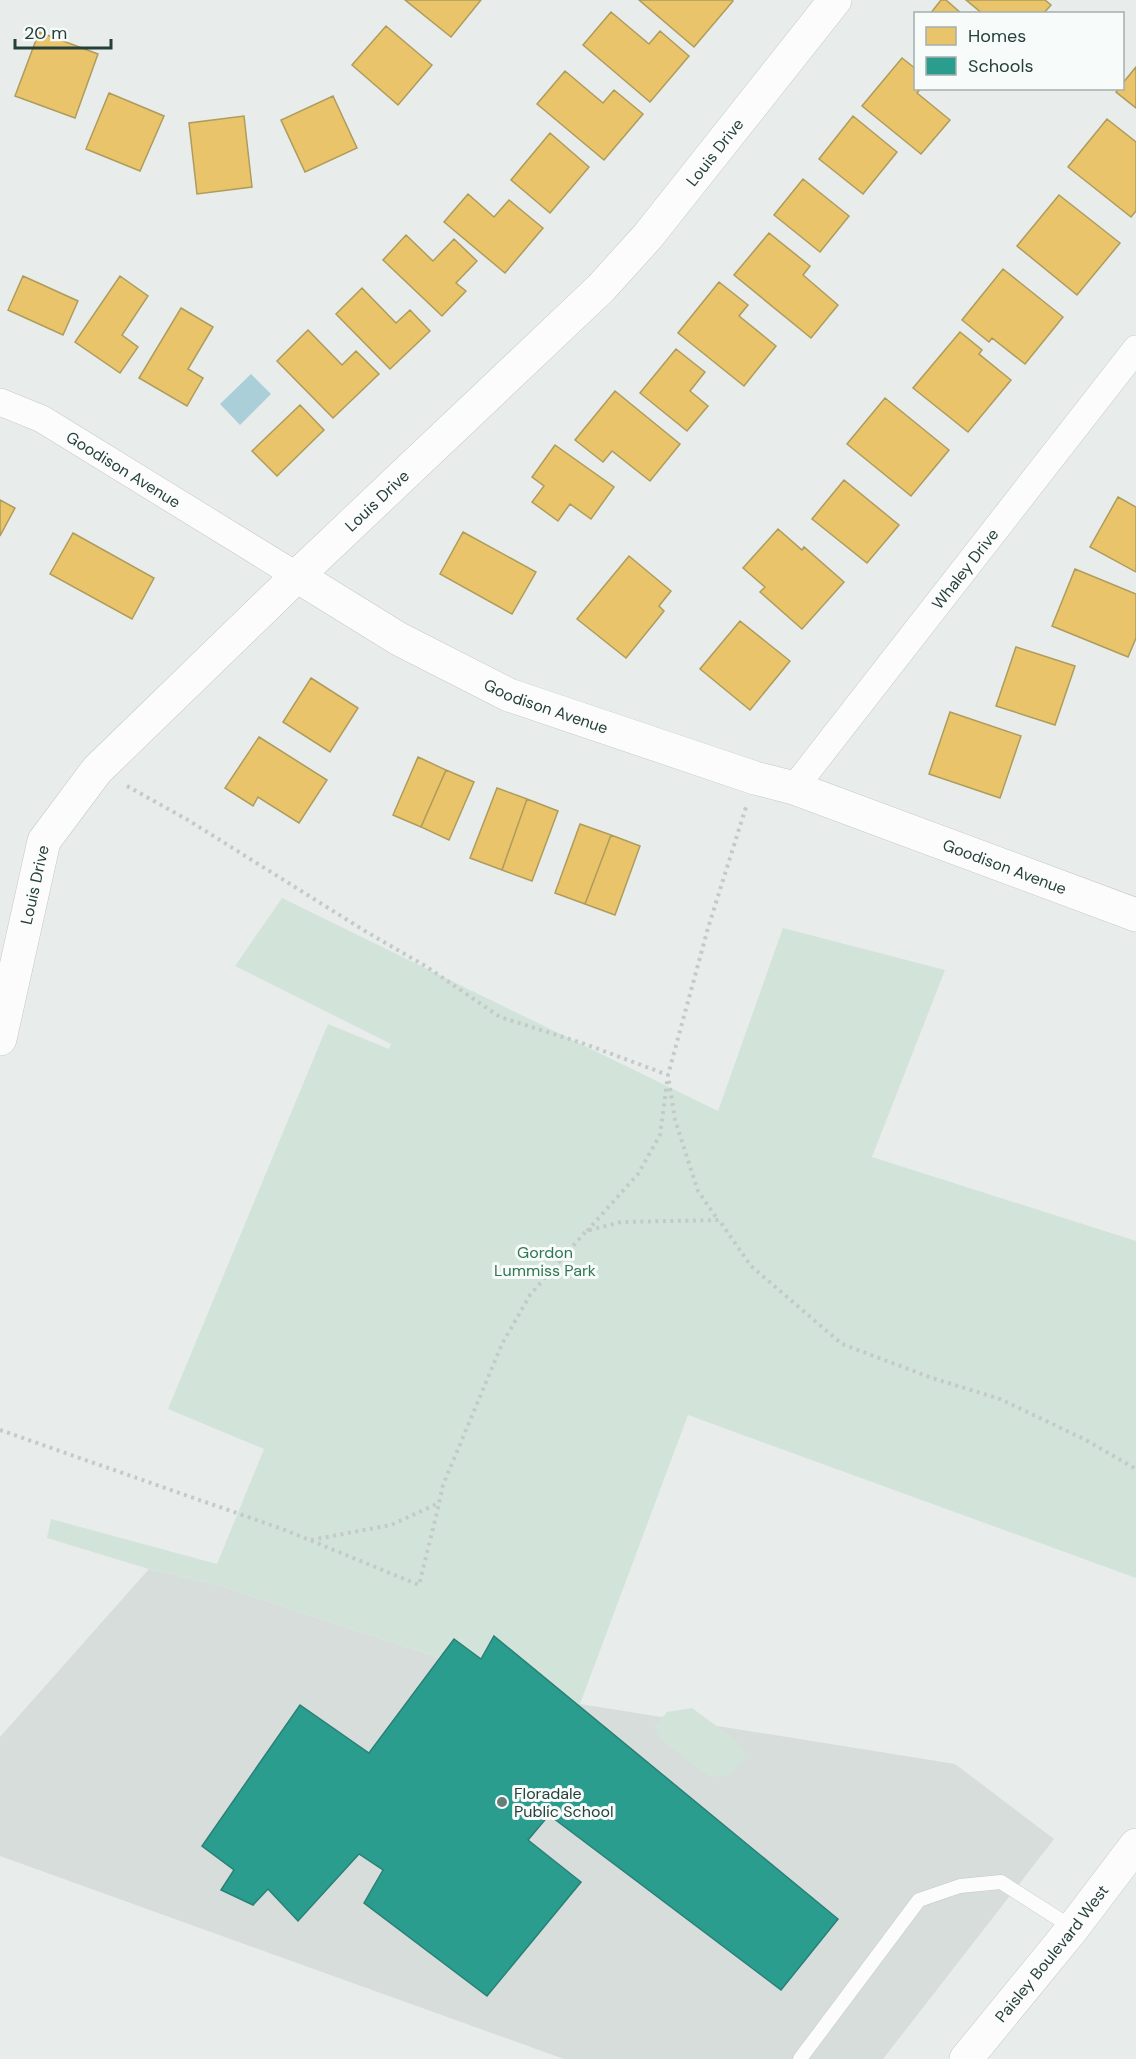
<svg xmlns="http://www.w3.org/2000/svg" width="1136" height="2059" font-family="'DM Sans',sans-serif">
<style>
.built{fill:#d6ddda}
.green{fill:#d2e4d9}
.water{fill:#aacfd8}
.homes{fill:#e9c46a;stroke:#ae9c5c;stroke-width:1.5}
.schools{fill:#2a9d8f;stroke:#288176;stroke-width:1.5}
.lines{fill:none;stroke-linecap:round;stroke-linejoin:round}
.service-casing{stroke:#c5c9c7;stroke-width:15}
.minor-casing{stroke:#c5c9c7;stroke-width:28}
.tertiary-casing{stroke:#c5c9c7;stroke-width:34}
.path{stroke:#c3cbca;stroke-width:4;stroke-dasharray:3 4.5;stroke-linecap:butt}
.service{stroke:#fcfcfc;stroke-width:14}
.minor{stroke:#fcfcfc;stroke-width:27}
.tertiary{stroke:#fcfcfc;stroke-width:33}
.poi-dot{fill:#697c78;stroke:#f7fbf9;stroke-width:2}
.labels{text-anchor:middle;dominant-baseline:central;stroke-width:6;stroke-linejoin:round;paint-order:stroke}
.street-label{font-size:16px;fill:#25403b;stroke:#f7fbf9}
.park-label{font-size:16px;fill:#307651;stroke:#f7fbf9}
.poi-label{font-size:16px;fill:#25403b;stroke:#f7fbf9;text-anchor:start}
</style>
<rect width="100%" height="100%" fill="#e8ecea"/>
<path class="built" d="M 149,1569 L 214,1584 L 580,1704 L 955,1764 L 1054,1839 L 883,2059 L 564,2059 L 0,1856 L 0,1737 Z"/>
<path class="green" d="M 282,898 L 718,1111 L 783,928 L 945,970 L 872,1157 L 1136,1241 L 1136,1578 L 688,1415 L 580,1704 L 214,1584 L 149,1569 L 47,1538 L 51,1519 L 217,1564 L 264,1449 L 168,1409 L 328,1024 L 389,1049 L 391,1044 L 235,966 Z
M 692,1708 L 737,1741 L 746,1755 L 733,1772 L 724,1776 L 710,1777 L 660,1739 L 654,1727 L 667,1712 Z"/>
<path class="water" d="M 251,374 L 271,394 L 240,425 L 220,404 Z"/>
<path class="homes" d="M 405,0 L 481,0 L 451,37 Z
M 639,0 L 732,0 L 733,1 L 694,47 Z
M 941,0 L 946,0 L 962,14 L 930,14 Z
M 966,0 L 1045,0 L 1051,5 L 1043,14 L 983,14 Z
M 611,12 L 649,44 L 660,31 L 689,56 L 650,102 L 583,45 Z
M 386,26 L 432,65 L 398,105 L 352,65 Z
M 39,32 L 98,54 L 75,118 L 15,96 Z
M 902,58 L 916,69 L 916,88 L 921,88 L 917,93 L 950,120 L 921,154 L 862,106 Z
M 1136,67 L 1136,108 L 1116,92 L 1119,88 L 1122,88 L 1122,84 Z
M 565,71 L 603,103 L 614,90 L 643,114 L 604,160 L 537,104 Z
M 109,93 L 164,116 L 140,171 L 86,149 Z
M 333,96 L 357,148 L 305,172 L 281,120 Z
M 244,116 L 252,187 L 197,194 L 189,123 Z
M 853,116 L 897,152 L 863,194 L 819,159 Z
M 1107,119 L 1136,142 L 1136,211 L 1131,217 L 1068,167 Z
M 550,133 L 589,167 L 550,213 L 511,180 Z
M 803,179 L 849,216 L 820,252 L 774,215 Z
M 468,194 L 494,217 L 509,200 L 543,228 L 505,273 L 444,222 Z
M 1059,195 L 1120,243 L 1077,295 L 1017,246 Z
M 769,233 L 810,266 L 803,275 L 838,305 L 811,338 L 734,275 Z
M 406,235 L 433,261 L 454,239 L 477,261 L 456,283 L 466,291 L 442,316 L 383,260 Z
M 1003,269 L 1063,317 L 1025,364 L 992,338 L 989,342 L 962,320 Z
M 23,276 L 78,301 L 63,335 L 8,310 Z
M 120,276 L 148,296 L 122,335 L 138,347 L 120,373 L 75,342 Z
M 719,282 L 748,305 L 739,316 L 776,346 L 744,386 L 678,333 Z
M 362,288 L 396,323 L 410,310 L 430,331 L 390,369 L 336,314 Z
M 181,308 L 213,327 L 188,369 L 203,378 L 187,406 L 139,378 Z
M 308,330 L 342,365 L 356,351 L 379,374 L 333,418 L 277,361 Z
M 960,332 L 982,350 L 979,354 L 1011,380 L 968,432 L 913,388 Z
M 676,349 L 705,372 L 690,391 L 708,406 L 687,431 L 640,393 Z
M 615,391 L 680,444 L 650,481 L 612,451 L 603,462 L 575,440 Z
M 885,398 L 949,450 L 911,496 L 847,444 Z
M 300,405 L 324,430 L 277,476 L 252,451 Z
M 555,445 L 614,487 L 591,519 L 570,504 L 558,521 L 532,502 L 544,486 L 532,477 Z
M 844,480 L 899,525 L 867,563 L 812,519 Z
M 1118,497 L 1136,507 L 1136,572 L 1090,547 Z
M 0,500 L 15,508 L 0,536 Z
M 778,529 L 802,550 L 804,547 L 844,582 L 802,629 L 760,592 L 765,587 L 743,568 Z
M 463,532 L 536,572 L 512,614 L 440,574 Z
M 73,533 L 154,578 L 132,619 L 50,574 Z
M 629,556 L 671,591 L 659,606 L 664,611 L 626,658 L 577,619 Z
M 1075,569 L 1136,594 L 1136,638 L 1128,657 L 1052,626 Z
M 740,621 L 790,661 L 750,710 L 700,669 Z
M 1016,647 L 1075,666 L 1055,725 L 996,706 Z
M 311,678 L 358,708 L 330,752 L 283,722 Z
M 950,712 L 1021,736 L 1000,798 L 929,774 Z
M 259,737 L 327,780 L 299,823 L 258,797 L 253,806 L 225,788 Z
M 418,757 L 446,770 L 421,827 L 393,815 Z
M 446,770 L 474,782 L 449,840 L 421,827 Z
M 497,788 L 527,799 L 502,870 L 470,858 Z
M 527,799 L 558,811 L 532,881 L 502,870 Z
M 580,824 L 611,835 L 585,904 L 555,893 Z
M 611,835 L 640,846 L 615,915 L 585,904 Z"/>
<path class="schools" d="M 494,1636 L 838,1919 L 781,1990 L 549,1815 L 528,1840 L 581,1882 L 487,1996 L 364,1903 L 383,1870 L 359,1854 L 298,1921 L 268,1889 L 253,1905 L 221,1890 L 234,1870 L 202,1846 L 300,1705 L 369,1753 L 454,1639 L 481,1659 Z"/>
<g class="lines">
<g class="service-casing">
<path id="service" d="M 800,2059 L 919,1900 L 960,1886 L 1001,1882 L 1073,1928"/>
</g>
<g class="minor-casing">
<g id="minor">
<path id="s1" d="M 0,402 L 42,419 L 297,576"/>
<path id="s2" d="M 794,788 L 1136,349"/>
</g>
</g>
<g class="tertiary-casing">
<g id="tertiary">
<path id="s3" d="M 297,576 L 399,639 L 509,695 L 755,778 L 794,788 L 1136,915"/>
<path id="s4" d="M 0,1039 L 44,841 L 97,770 L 297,576 L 601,288 L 648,236 L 835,0"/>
<path id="s5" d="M 966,2059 L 1073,1928 L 1136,1845"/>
</g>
</g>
<path class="path" d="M 127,786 L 188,820 L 365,931 L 427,967 L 500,1017 L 585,1044 L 668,1075 L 675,1120 L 698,1191 L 718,1220
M 587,1231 L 638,1174 L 660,1135 L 668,1075 L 708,928 L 746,807
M 0,1430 L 285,1530 L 419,1585 L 439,1504
M 311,1540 L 391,1525 L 439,1503 L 443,1485 L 502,1344 L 530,1295 L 586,1231 L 621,1222 L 719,1220 L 751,1266 L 842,1344 L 932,1378 L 1000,1399 L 1086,1440 L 1136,1469"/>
<use href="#service" class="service"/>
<use href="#minor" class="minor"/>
<use href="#tertiary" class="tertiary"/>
</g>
<circle class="poi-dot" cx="502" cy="1802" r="6"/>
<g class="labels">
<g class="street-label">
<text stroke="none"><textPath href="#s4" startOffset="1166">Louis Drive</textPath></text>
<text stroke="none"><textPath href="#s1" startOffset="141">Goodison Avenue</textPath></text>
<text stroke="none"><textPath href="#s4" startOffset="680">Louis Drive</textPath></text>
<text stroke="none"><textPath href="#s2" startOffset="278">Whaley Drive</textPath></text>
<text stroke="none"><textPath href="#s3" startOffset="282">Goodison Avenue</textPath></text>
<text stroke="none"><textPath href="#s3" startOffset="768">Goodison Avenue</textPath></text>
<text stroke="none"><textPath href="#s4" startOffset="158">Louis Drive</textPath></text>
<text stroke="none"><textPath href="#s5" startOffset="136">Paisley Boulevard West</textPath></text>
</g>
<g class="park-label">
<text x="545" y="1252">Gordon<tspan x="545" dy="18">Lummiss Park</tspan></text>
</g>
<g class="poi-label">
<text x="514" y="1793">Floradale<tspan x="514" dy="18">Public School</tspan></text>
</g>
</g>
<rect x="914" y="12" width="210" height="78" fill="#f7fbf9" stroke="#a3b0ad" stroke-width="1.5"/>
<rect x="926" y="27" width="30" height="18" fill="#e9c46a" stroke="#a3b0ad" stroke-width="1.5"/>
<text x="968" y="42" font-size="18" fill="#25403b">Homes</text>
<rect x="926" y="57" width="30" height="18" fill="#2a9d8f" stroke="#a3b0ad" stroke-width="1.5"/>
<text x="968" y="72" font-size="18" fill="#25403b">Schools</text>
<path d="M15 39v9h96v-9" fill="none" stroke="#25403b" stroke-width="3"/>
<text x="24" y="39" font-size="18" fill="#25403b" stroke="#f7fbf9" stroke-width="4.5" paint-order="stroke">20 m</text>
</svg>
